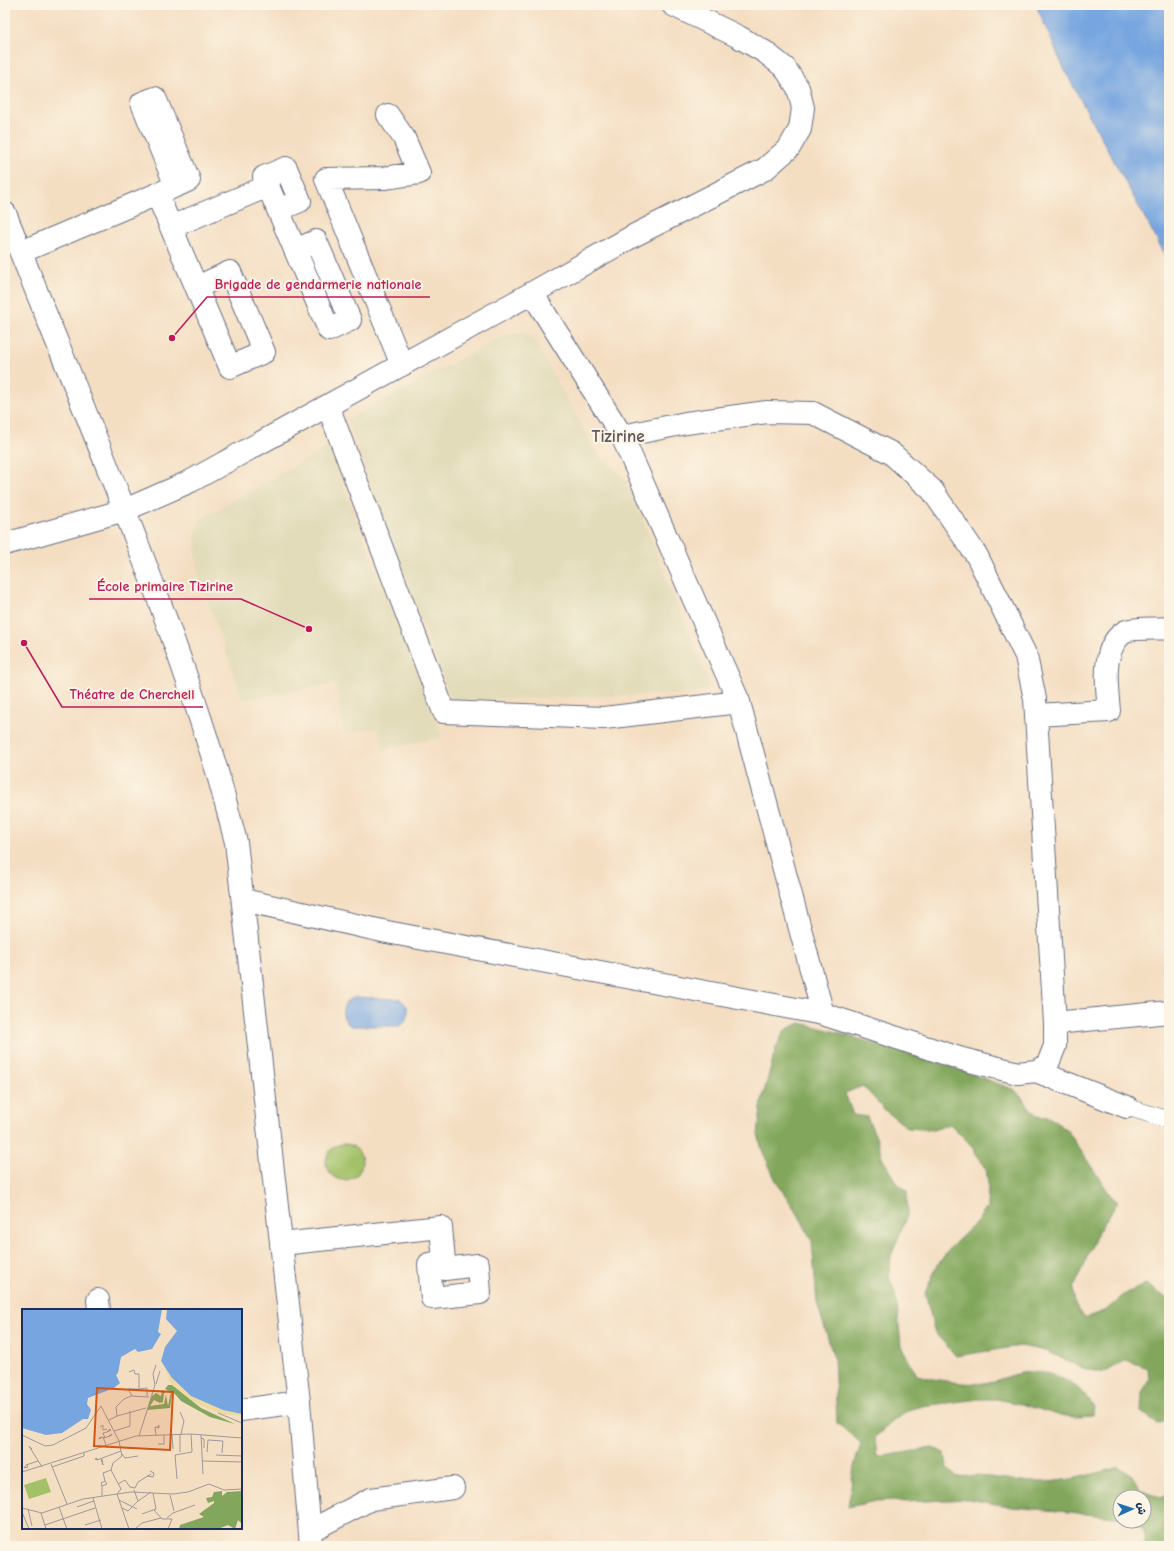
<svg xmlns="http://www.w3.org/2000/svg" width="1174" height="1551" font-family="'Comic Neue','Playpen Sans Arabic',sans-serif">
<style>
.built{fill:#e2dcba}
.green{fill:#a3c168;stroke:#5f7863}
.forest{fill:#82a75c;stroke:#4e6b5d}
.water{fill:#76a5e0;stroke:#486a9f}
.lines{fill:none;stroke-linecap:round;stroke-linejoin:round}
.lane-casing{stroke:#676c81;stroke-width:18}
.street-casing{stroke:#676c81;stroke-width:24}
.primary-casing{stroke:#676c81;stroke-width:24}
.lane{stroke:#fff;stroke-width:17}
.street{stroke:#fff;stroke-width:22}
.primary{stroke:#fff;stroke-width:22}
.labels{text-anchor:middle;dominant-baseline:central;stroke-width:4;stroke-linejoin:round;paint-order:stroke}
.district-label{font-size:17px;font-weight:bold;fill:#5e575f;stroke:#fcf5e5}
.inset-road{fill:none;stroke:#9d989a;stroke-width:1}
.view{fill:#d45514;fill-opacity:0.15;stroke:#d45514;stroke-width:2}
.inset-edge{fill:none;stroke:#1b2f5e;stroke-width:2}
.leader{fill:none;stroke:#c2185b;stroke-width:1.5}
.callout-dot{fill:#c2185b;stroke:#fcf5e5;stroke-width:1.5}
.callout-label{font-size:14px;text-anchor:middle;font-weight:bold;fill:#c2185b;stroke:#fcf5e5;stroke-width:4;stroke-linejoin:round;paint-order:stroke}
</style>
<rect width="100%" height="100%" fill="#fcf5e5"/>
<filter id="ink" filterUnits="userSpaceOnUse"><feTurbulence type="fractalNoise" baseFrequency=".025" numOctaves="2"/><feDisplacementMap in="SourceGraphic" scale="8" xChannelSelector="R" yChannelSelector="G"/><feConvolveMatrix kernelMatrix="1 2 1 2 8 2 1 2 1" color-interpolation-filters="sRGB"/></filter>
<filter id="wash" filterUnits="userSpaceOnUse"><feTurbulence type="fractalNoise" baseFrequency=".012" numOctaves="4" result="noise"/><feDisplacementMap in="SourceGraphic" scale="16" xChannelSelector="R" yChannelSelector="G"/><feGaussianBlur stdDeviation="0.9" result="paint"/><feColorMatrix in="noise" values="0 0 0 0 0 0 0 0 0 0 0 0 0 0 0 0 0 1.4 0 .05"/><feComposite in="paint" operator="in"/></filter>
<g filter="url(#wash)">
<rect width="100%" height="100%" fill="#f4dec2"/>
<path class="built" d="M 513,334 L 526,334 L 533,338 L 598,455 L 626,480 L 711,687 L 693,694 L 451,700 L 347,419 L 498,339 Z
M 328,447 L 442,737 L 383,749 L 378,728 L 345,733 L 335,684 L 243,700 L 198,573 L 195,543 L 197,530 L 201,519 Z"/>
<path class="green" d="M326 1162a18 18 0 1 1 36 0a18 18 0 1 1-36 0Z"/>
<path class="forest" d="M 800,1023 L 829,1030 L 952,1067 L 1015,1090 L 1037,1116 L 1049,1117 L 1067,1130 L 1111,1196 L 1118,1202 L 1098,1232 L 1073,1289 L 1075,1305 L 1085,1318 L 1105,1311 L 1125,1294 L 1146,1284 L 1165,1297 L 1169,1302 L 1169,1420 L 1157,1424 L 1141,1411 L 1142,1393 L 1149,1380 L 1148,1368 L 1126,1360 L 1104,1373 L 1079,1367 L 1047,1351 L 1020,1346 L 956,1356 L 935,1333 L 925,1293 L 938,1264 L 952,1246 L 977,1222 L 987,1207 L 988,1184 L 986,1168 L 969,1143 L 950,1124 L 933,1130 L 908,1128 L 886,1111 L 863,1086 L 845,1093 L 853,1115 L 867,1117 L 877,1139 L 882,1157 L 897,1184 L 907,1191 L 908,1213 L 891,1256 L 889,1278 L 895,1293 L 898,1315 L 901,1346 L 917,1375 C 936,1380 963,1385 983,1383 C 996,1382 1009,1375 1022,1373 C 1053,1369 1077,1381 1094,1407 L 1093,1416 L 1075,1417 L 1058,1415 L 1021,1404 L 996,1399 L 979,1399 L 922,1406 L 908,1410 L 892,1422 L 875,1437 L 877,1457 L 933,1448 L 945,1453 L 947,1467 L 956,1477 C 988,1473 1014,1483 1044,1482 C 1070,1481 1094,1474 1119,1467 L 1131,1474 L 1140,1490 L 1160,1498 L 1169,1494 L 1169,1546 L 1144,1546 L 1144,1533 L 1138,1523 L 1131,1521 L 1144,1521 L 1144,1497 L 1120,1497 L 1120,1518 L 1070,1512 L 1012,1507 L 968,1499 L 906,1502 L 893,1500 L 875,1501 L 848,1507 L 854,1466 L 861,1443 L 837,1423 L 834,1358 L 817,1303 L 812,1241 L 798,1214 L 777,1183 L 762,1150 L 758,1134 L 762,1100 L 776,1047 L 785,1030 Z"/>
<path class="water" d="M 1036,5 L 1169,5 L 1169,262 L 1065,71 Z
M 355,997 L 400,999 L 407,1006 L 408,1013 L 405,1022 L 399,1026 L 351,1026 C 339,1019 340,1001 355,997 Z"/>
</g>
<g filter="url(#ink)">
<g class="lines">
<g class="lane-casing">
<path id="lane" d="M 1127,1107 L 1169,1120"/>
</g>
<g class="street-casing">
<path id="street" d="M 388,115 L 404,138 L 419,173 L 384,178 L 326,179 L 402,365
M 268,186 L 264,177 L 286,168 L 300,201 L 278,210
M 157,194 L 230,367 L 264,352 L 230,272 L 197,287
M 171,227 L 268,186 L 329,330 L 350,320 L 316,241 L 295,250
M 21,252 L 176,186 L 142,103 L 155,98 L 189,180 L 176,186
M 532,293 L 622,436 L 686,423 L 767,412 L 813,413 L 891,453 L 932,490 L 977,556 L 1026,656 L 1035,699 L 1055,1023 L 1055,1046 L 1047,1066 L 1036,1071
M 328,406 L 444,712 L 604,718 L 739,702
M 622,436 L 739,702 L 823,1014
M 5,544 L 125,510
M 1036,715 L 1109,711 C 1107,686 1100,646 1126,631 C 1131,628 1161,629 1169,628
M 243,900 L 387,932 L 823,1014 L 962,1059 L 1018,1073 L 1036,1071 L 1127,1107
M 1055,1023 L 1169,1012
M 281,1244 L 441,1227 L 444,1262 L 429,1264 L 432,1298 L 480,1293 L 478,1265 L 445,1269 L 444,1262
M 98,1300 L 99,1310
M 241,1410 L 299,1402
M 310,1531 L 371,1499 L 453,1488"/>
</g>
<g class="primary-casing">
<path id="primary" d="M 5,213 C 76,392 154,570 212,755 C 221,783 228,813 236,842 L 299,1402 L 311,1546
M 125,510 L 191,481 L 532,293 L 635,235 L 765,169 L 789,148 L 800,129 L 803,108 L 798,88 L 785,68 L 765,52 L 739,37 L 673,5"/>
</g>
<use href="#lane" class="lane"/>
<use href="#street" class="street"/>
<use href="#primary" class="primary"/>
</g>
</g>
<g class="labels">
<g class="district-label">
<text x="618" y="436">Tizirine</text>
</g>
</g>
<g transform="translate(22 1309)">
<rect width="220" height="220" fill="#f4dec2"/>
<path d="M 24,169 L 29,183 L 7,190 L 2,176 Z" fill="#a3c168"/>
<path d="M 146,76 L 150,76 L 179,99 L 213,115 L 188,108 L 159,92 L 152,84 L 150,85 L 148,99 L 125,101 L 130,87 L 134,84 L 139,87 L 140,81 L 145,83 L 142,84 L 141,93 L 138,94 L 132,91 L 128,97 L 142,95 L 144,86 L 146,97 L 149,83 L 143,80 ZM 200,182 L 200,187 L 205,183 L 220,182 L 220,215 L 216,211 L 213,220 L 206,216 L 196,220 L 157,220 L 158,216 L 182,208 L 177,205 L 192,194 L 192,192 L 186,194 L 184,189 L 190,188 L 192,183 Z" fill="#82a75c"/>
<path d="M 143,59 L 157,77 L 169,87 L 201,101 L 220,105 L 220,107 L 198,105 L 172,93 L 148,73 Z" fill="#eeda9e"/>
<path d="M 0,0 L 140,0 L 136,23 L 139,25 L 130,40 L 116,43 L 113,40 L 99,48 L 96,64 L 94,66 L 98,74 L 92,79 L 66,89 L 65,95 L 69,101 L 66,110 L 61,110 L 40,124 L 24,126 L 0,119 ZM 145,0 L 220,0 L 220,105 L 201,101 L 169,87 L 150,69 L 139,52 L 143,38 L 155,22 L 144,10 Z" fill="#76a5e0"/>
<path class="inset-road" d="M 107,63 L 112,61 L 113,65 L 117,65 L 117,80 L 125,79 L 125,87M 134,75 L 138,62M 133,76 L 131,65 L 134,56M 110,87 L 106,80 L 117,80M 158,103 L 162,112 L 159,125M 196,104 L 220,114M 95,107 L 124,99M 87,111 L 95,107 L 94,98 L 102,90 L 109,87 L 127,88M 78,118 L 81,116 L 81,121 L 85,120M 92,122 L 108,117 L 108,102M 150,125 L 151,140M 158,125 L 158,143M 0,126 L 23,137 L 31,136 L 64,119 L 79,97 L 97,132M 134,126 L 133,118 L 137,119 L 137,116 L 135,118M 179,126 L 181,165M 117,127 L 133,76M 81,128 L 77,129 L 77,130 L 81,128 L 84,136M 82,129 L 90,126 L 90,125 L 86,128M 83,129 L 81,124 L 85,123 L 89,121 L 88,120 L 85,123M 179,129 L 182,130 L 182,139M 97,132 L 100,147 L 91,154 L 89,161 L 99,180 L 95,185 L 107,220M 136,135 L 142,135 L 142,126M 10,140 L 7,137 L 20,158M 185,143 L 186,131 L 201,132 L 200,144M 100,145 L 103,149 L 116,147M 194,146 L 220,147M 79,150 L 81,156 L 80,150M 75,151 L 73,150 L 75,149 L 75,151 L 99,142M 181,152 L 220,153M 29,155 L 45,195M 5,156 L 6,158 L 2,159 L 4,156 L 16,152M 30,158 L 62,147 L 62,144M 0,163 L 114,127 L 169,125 L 220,129M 125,167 L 131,168 L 132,164 L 128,162M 155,170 L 153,146 L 170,143 L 169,125M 83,172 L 81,164 L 89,161M 96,175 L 103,171 L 108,178 L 113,179 L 116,173 L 129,165M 80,177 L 79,174 L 83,172 L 85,175 L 80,177 L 80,187M 148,186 L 152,202M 71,189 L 80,220M 97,191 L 115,200M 116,192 L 129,183M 37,198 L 45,220M 55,198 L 72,192M 0,199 L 20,204 L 61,190 L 109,183 L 151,185 L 166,183 L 187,175 L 202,181 L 220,180M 100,199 L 106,202 L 116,192 L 112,181M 6,200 L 10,217M 132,201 L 140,210 L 150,210 L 146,220M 0,203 L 7,220M 19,204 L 24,220M 120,205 L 134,200 L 131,184M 145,209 L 151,204 L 173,196M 23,216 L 73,199M 63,216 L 79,211M 113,220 L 120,214 L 139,209"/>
<path class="view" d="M 75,79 L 151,83 L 148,141 L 72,137 Z"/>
<rect width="220" height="220" class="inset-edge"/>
</g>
<path class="leader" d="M172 338L207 297H430M309 629L241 599H89M24 643L62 707H203"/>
<g class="callout-dot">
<circle cx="172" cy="338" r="4"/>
<circle cx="309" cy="629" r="4"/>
<circle cx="24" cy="643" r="4"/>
</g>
<g class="callout-label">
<text x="318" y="289">Brigade de gendarmerie nationale</text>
<text x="165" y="591">École primaire Tizirine</text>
<text x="132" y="699">Théatre de Cherchell</text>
</g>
<rect width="1174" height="1551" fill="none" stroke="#fcf5e5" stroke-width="20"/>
<g transform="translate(1132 1509) rotate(87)"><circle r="19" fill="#fcf5e5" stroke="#a2a6af"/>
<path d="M0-3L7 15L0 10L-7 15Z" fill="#1f6fb2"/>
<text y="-6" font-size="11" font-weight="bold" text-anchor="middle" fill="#1b2f5e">ش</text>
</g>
</svg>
